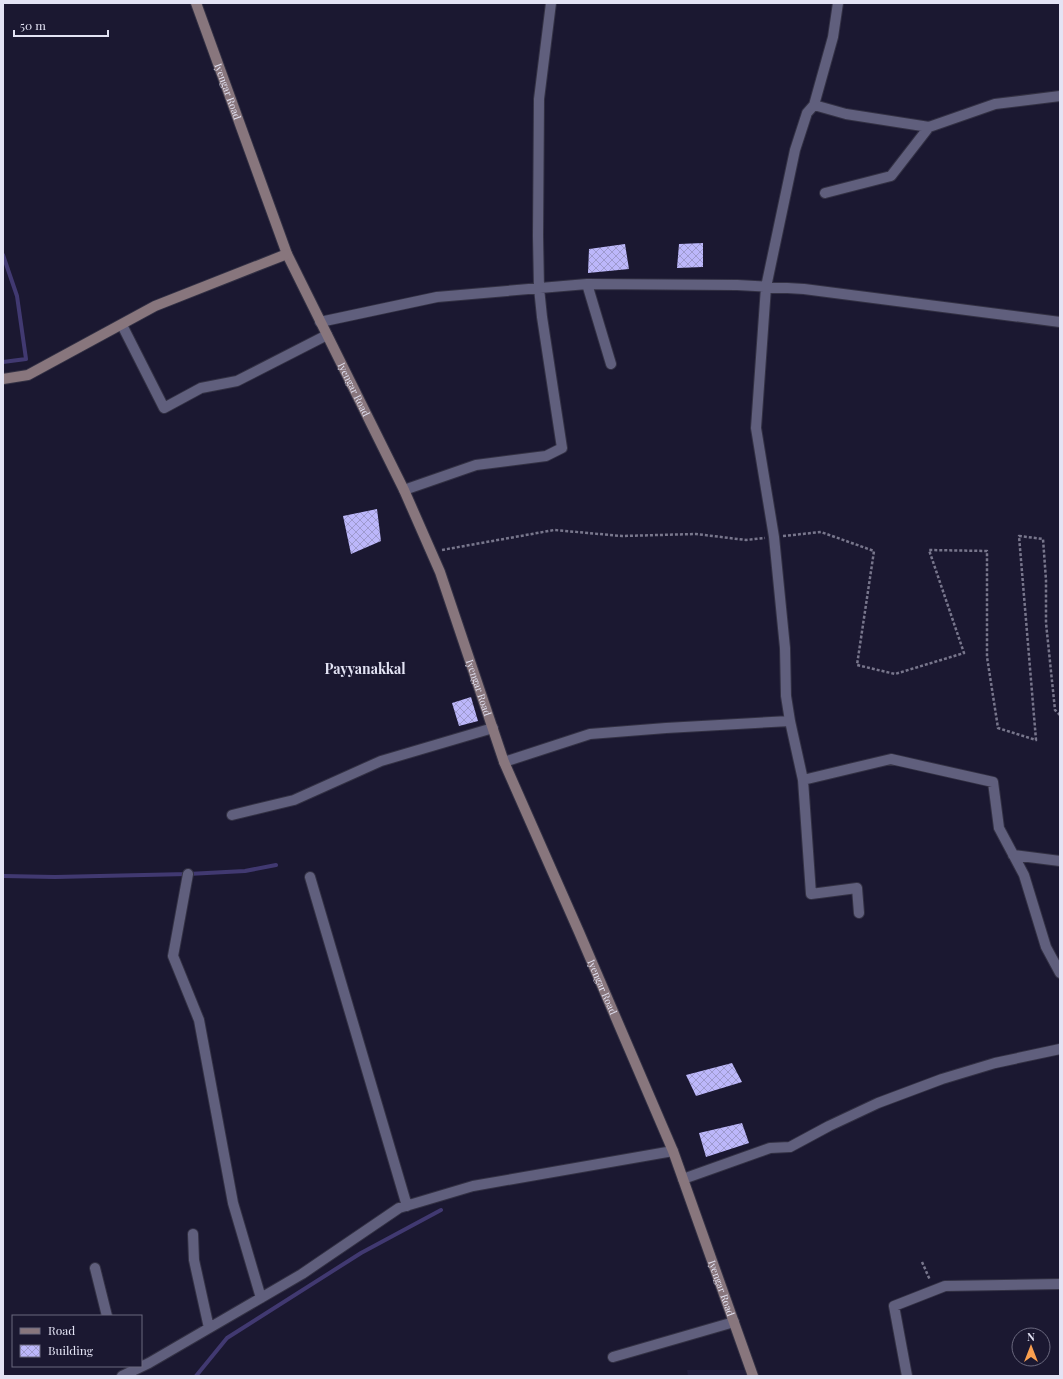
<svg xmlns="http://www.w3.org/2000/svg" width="1063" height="1379" font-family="'Playfair Display',serif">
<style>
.built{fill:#221e3d}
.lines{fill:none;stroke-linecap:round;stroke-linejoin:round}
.stream{stroke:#413971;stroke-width:4}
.building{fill:url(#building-cross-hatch)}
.minor-casing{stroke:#333144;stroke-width:12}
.secondary-casing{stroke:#333144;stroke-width:12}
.path{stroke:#78768c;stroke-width:2.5;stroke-dasharray:3 2;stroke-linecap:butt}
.minor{stroke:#605f7d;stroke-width:10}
.secondary{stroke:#88767d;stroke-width:10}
.labels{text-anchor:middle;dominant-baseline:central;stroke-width:4;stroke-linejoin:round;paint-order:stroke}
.street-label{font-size:10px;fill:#e3e3f4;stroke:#1b1831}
.district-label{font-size:14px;font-weight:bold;fill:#e3e3f4;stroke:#1b1831}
</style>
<defs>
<pattern id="building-cross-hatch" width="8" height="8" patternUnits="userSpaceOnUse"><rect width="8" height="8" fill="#bcb7fa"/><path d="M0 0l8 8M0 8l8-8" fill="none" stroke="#9e9ace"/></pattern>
</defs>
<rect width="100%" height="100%" fill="#1b1831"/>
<path class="built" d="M 687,1370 L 745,1370 L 747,1376 L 688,1376 Z"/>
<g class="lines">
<path class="stream" d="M 3,255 L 17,296 L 26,359 L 3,362
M 3,876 L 55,877 L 188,874 L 245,871 L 276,865
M 196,1376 L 227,1338 L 361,1253 L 441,1210"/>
</g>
<path class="building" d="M 703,243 L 703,267 L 677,268 L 679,244 Z
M 625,244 L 629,269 L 588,273 L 589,249 Z
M 377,509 L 381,541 L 351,554 L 343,516 Z
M 471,697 L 478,721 L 459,726 L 452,703 Z
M 732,1063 L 742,1082 L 696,1096 L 686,1075 Z
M 742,1123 L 749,1143 L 706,1157 L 699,1133 Z"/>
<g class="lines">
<g class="minor-casing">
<path id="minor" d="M 814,105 L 846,114 L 929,127
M 825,193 L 891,176 L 929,127 L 995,104 L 1060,96
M 587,284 L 611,364
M 320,322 L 437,297 L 587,284 L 737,285 L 804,289 L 1060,322
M 122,325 L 164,408 L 201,388 L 237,381 L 327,335
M 404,490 L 476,465 L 546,456 L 562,448 L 542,317 L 539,288 L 538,236 L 539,99 L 551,3
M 790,721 L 786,696 L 785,648 L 774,537 L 756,428 L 766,287 L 795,150 L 807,113 L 814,105 L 833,37 L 838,3
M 504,762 L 590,734 L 666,728 L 790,721 L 803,780 L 891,759 L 993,782 L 999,828 L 1024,875 L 1046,947 L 1060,973
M 803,780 L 811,894 L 857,888 L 859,913
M 232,815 L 294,800 L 381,761 L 493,728
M 1013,855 L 1060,861
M 188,874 L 173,956 L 199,1020 L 233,1203 L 261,1298
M 310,877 L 407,1206
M 683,1179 L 770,1148 L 790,1147 L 829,1126 L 878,1103 L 942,1079 L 995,1063 L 1060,1049
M 193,1234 L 194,1260 L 209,1328
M 95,1268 L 107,1316
M 613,1357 L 734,1322
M 122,1376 L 149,1363 L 302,1274 L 399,1208 L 473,1186 L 673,1151
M 907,1376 L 894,1306 L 945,1286 L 1060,1284"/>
</g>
<g class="secondary-casing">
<g id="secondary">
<path id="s1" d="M 196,3 L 287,254 L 404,490 L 440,572 L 504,762 L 579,932 L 673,1151 L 753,1376"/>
<path d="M 3,379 L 28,375 L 155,306 L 287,254"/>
</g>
</g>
<path class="path" d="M 783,536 L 821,532 L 874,551 L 857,665 L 895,674 L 964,653 L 929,550 L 987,551 L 987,657 L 998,728 L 1036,740 L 1019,536 L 1043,539 L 1046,580 L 1046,623 L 1055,710 L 1060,715
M 442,550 L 554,530 L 622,536 L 696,534 L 746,540 L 765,538
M 922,1262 L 930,1280"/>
<use href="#minor" class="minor"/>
<use href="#secondary" class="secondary"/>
</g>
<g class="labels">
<g class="street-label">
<text stroke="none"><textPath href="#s1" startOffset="94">Iyengar Road</textPath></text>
<text stroke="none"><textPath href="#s1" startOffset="418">Iyengar Road</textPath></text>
<text stroke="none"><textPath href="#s1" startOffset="742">Iyengar Road</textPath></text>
<text stroke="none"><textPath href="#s1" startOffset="1066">Iyengar Road</textPath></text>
<text stroke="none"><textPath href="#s1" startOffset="1390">Iyengar Road</textPath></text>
</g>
<g class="district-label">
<text x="365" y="668">Payyanakkal</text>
</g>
</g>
<rect width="1063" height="1379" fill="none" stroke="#e3e3f4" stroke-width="8"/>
<rect x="12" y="1315" width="130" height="52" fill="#1b1831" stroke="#6b697f"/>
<rect x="20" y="1328" width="20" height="6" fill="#88767d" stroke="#6b697f"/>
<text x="48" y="1335" font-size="12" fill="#e3e3f4">Road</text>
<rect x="20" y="1345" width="20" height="12" fill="url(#building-cross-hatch)" stroke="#6b697f"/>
<text x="48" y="1355" font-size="12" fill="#e3e3f4">Building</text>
<g transform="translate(1031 1347)"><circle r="19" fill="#1b1831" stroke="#6b697f"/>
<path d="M0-3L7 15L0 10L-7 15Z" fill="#fa9f4f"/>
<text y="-6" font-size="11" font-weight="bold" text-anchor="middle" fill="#e3e3f4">N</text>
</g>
<path d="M14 30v6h94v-6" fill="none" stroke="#e3e3f4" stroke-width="2"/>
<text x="20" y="30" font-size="12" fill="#e3e3f4" stroke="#1b1831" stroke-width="3" paint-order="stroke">50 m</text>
</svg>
